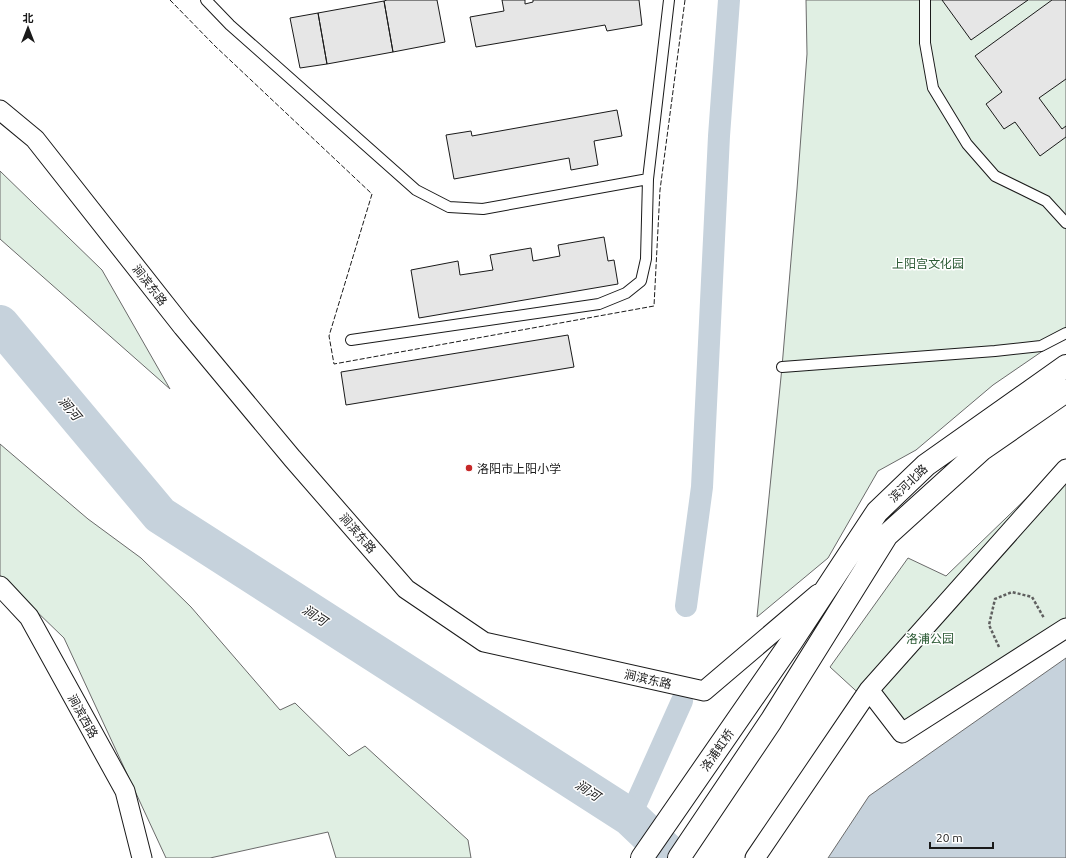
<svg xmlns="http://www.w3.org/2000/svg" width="1066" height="858" font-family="Ubuntu,'Noto Sans SC',sans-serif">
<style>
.green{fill:#e0efe3;stroke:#6a6a6a}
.water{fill:#c6d2dc;stroke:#6a6a6a}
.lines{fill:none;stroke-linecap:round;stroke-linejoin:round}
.canal{stroke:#c6d2dc;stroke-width:22}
.river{stroke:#c6d2dc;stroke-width:38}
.building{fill:#e6e6e6;stroke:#1a1a1a}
.lane-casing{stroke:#1a1a1a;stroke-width:12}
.street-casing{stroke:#1a1a1a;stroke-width:21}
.secondary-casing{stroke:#1a1a1a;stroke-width:24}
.path{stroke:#5f5f5f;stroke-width:2.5;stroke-dasharray:3 2;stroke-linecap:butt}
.lane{stroke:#fff;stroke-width:10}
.street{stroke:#fff;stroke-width:19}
.secondary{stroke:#fff;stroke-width:22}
.fence{stroke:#1a1a1a;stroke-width:1;stroke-dasharray:5 2;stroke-linecap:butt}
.poi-dot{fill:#c62828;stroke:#fff;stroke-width:1.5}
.labels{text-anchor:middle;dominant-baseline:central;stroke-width:3;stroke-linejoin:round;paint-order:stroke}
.park-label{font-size:12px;fill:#2b5a34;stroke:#fff}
.street-label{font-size:12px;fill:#1a1a1a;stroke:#fff}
.poi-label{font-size:12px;fill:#1a1a1a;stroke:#fff;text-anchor:start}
.water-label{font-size:13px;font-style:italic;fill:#1a1a1a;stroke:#fff}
</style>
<rect width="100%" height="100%" fill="#fff"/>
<path class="green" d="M 806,0 L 1066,0 L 1066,335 L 993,385 L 916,450 L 878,471 L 828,558 L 757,617 L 782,367 L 797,189 L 807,54 Z
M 0,171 L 102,270 L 170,389 L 0,239 Z
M 0,444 L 88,519 L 141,558 L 191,607 L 280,710 L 295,703 L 349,756 L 365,746 L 468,840 L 471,858 L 336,858 L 328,832 L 210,858 L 166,858 L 64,638 L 0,576 Z
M 1066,460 L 1066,628 L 902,733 L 830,667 L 908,558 L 946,576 Z"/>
<path class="water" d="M 1066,658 L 1066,858 L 828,858 L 869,796 Z"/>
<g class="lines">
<path class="canal" d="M 686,606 L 702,487 L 719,136 L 729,0
M 630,817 L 682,701"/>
<path class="river" d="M 0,324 L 160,515 L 630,817 L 673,858"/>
</g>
<path class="building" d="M 387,0 L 437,0 L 445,42 L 393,52 L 384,1 Z
M 502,0 L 525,0 L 525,4 L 533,2 L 533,0 L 639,0 L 642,25 L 607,31 L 605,25 L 476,47 L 470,17 L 504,11 Z
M 942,0 L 1028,0 L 971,40 Z
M 1052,0 L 1065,0 L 1066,1 L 1066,79 L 1039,98 L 1062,129 L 1066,126 L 1066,137 L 1040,156 L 1015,122 L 1004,129 L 986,104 L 1002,92 L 975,56 Z
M 384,1 L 393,52 L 327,64 L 318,13 Z
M 318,13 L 327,64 L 300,68 L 290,18 Z
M 617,110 L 622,136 L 594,141 L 598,165 L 571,170 L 569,158 L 454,179 L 446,135 L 471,131 L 472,136 Z
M 604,237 L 608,261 L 614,260 L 618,284 L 419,318 L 411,270 L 458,261 L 460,275 L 493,270 L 490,255 L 531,248 L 533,261 L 560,256 L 558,245 Z
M 568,335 L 574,367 L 346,405 L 341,372 Z"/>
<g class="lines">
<g class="lane-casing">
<path id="lane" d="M 206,0 L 230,25 L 416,190 L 449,207 L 483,209 L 648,179
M 925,0 L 925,43 L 933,88 L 967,144 L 995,176 L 1046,201 L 1066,223
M 351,340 L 599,304 L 626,293 L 641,281 L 646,259 L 648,179 L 669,0
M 782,367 L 995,351 L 1041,346 L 1066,333"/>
</g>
<g class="street-casing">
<path id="street" d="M 0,110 L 35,139 L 183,327 L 292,458 L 406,589 L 484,642 L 704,691 L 818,594
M 0,586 L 29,617 L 125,791 L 142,858
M 869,690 L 902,733 L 1066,628
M 755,858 L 869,690 L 1066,469"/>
</g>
<g class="secondary-casing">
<path id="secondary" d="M 642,858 L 792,641 L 877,512 L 926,465 L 1066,366
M 679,858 L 771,721 L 887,535 L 981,450 L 1066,391"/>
</g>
<path class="path" d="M 999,647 L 989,625 L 995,599 L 1012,592 L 1032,597 L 1044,618"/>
<use href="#lane" class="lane"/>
<use href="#street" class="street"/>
<use href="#secondary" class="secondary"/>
<path class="fence" d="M 170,0 L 215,46 L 372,194 L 329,336 L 334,364 L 654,306 L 660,190 L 685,0"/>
</g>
<circle class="poi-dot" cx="469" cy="468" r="4"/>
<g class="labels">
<g class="park-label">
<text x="928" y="263">上阳宫文化园</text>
<text x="930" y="638">洛浦公园</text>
</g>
<g class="street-label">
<text transform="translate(150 285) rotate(52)">涧滨东路</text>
<text transform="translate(908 483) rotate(-44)">滨河北路</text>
<text transform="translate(358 533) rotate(49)">涧滨东路</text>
<text transform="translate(648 679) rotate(13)">涧滨东路</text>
<text transform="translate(83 716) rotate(61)">涧滨西路</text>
<text transform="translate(717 750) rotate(-55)">洛浦虹桥</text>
</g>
<g class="poi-label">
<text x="477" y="468">洛阳市上阳小学</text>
</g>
<g class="water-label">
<text transform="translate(70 408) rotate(50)">涧河</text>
<text transform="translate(315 615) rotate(33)">涧河</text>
<text transform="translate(588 790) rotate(33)">涧河</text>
</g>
</g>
<g transform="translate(28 28)" stroke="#ffffff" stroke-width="3" paint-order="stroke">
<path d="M0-3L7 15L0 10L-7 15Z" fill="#1a1a1a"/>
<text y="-6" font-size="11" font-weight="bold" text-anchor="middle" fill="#1a1a1a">北</text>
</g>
<path d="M930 842v6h63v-6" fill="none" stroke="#1a1a1a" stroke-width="2"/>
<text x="936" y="842" font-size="12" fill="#1a1a1a" stroke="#ffffff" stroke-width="3" paint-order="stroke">20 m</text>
</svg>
